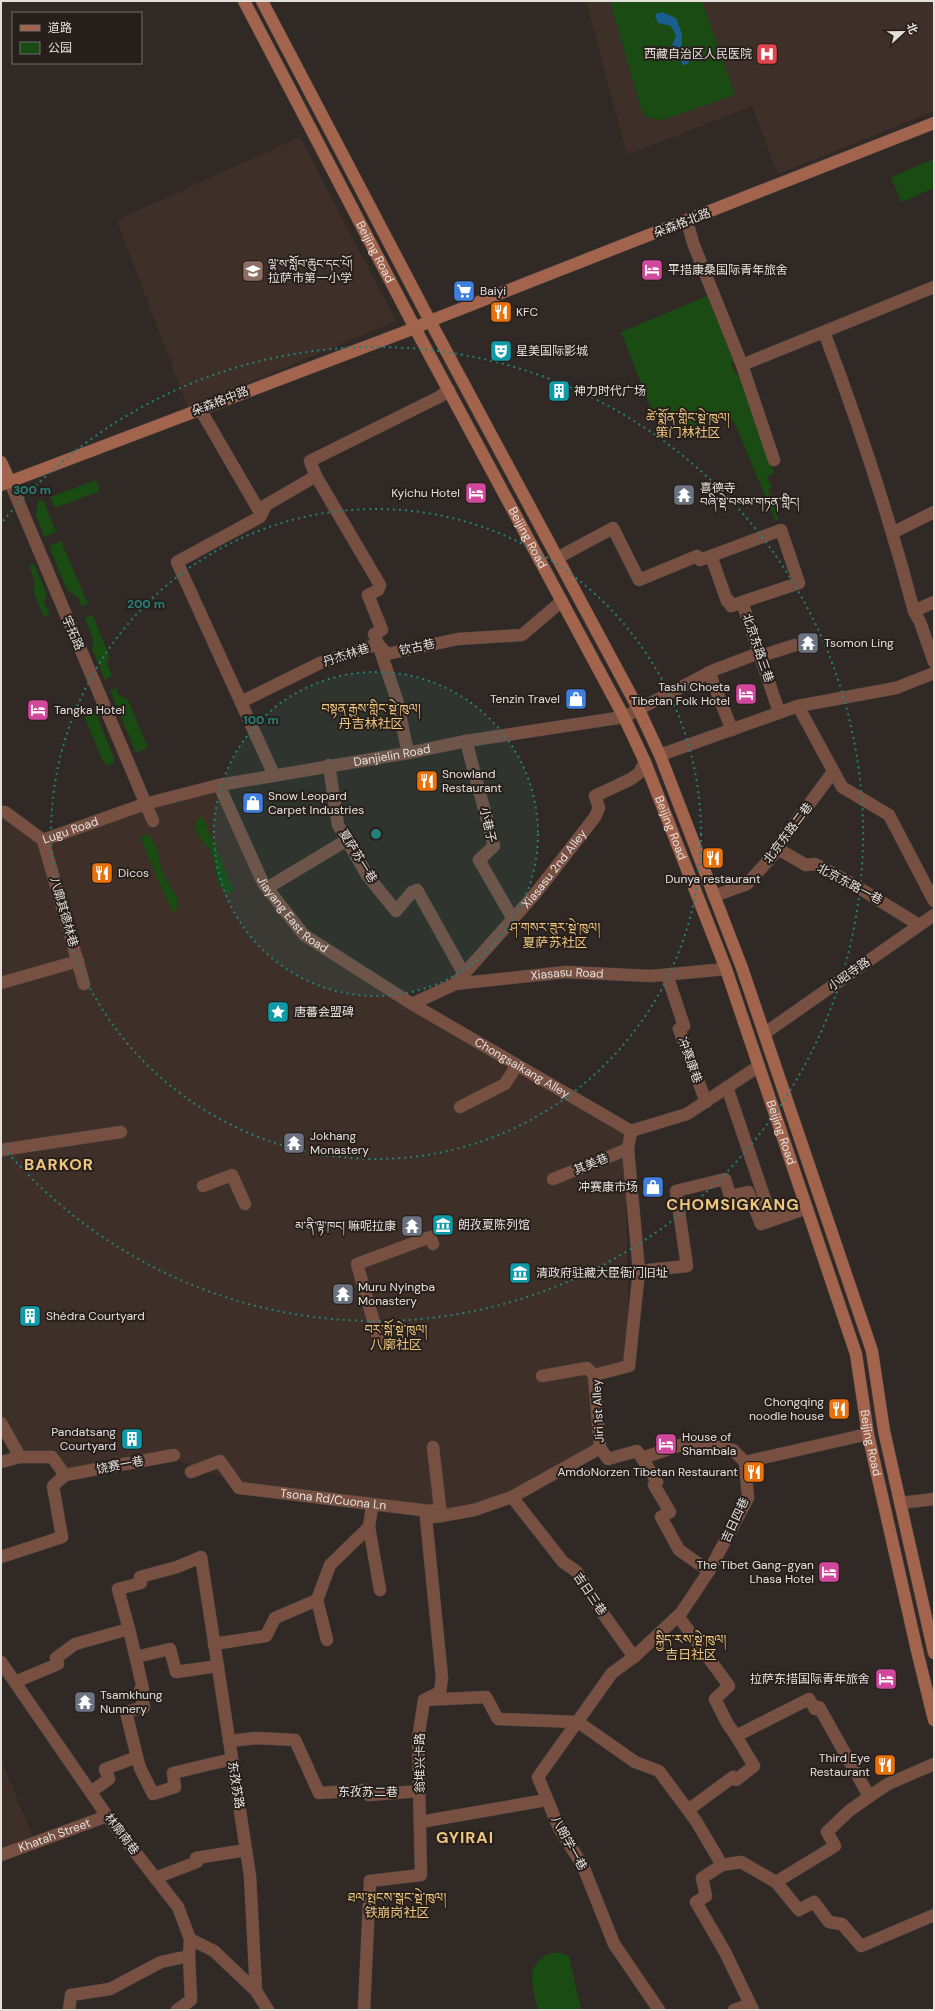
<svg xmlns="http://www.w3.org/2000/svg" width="935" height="2011" font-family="'DM Sans','Noto Sans SC','Noto Serif Tibetan',sans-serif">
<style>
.built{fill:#3e2f29}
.green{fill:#194b13}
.water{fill:#1b5d8e}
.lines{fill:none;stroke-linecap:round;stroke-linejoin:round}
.street-casing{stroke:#4e4642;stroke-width:13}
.secondary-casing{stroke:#4e4642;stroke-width:13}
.street{stroke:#785042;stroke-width:12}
.secondary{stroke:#a2644d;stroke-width:12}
.ring{fill:none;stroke:#248079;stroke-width:2;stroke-dasharray:2 4}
.labels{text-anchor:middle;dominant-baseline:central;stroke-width:4;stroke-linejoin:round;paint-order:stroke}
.poi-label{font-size:12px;fill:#e5dfdc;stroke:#271f1b;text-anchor:start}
.street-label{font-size:12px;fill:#e5dfdc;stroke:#271f1b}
.neighbourhood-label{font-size:13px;fill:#eec67f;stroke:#271f1b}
.district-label{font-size:16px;font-weight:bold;letter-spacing:1px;fill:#eec67f;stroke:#271f1b}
.centre{fill:#248079;stroke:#271f1b;stroke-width:2}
.ring-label{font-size:12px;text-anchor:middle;font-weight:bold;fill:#248079;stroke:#271f1b;stroke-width:4;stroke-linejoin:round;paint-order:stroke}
</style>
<rect width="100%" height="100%" fill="#312925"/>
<path class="built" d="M 586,1 L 934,1 L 934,111 L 778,174 L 752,106 L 627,155 Z
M 300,137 L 396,321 L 188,408 L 117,220 Z
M 219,785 L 263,883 L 297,925 L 625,1134 L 629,1366 L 594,1375 L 600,1448 L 512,1497 L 426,1518 L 245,1486 L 166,1456 L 65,1475 L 52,1457 L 20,1457 L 1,1419 L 1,816 L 43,840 Z
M 1,1759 L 34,1840 L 1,1851 Z"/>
<path class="green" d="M 610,1 L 702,1 L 735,95 L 662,120 L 648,118 L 642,112 Z
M 934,159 L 934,188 L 901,202 L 891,177 Z
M 707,296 L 734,361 L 731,363 L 736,375 L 741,373 L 774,473 L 767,477 L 772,488 L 768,489 L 779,520 L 775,520 L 734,421 L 727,424 L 724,418 L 685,434 L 676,414 L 665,407 L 652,411 L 621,332 Z
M 96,480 L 100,491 L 55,508 L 50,497 Z
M 43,500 L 56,532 L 44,537 L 36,515 L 38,502 Z
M 61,541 L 88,604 L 81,606 L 78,597 L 67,590 L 49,546 Z
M 34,564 L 47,594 L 44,602 L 50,615 L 44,617 L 33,591 L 35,583 L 29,566 Z
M 93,615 L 109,656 L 107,663 L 112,676 L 105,680 L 92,648 L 94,641 L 85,618 Z
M 116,688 L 119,695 L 128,700 L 148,748 L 136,753 L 110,690 Z
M 95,711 L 114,758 L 114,762 L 109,766 L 103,762 L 84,715 Z
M 203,817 L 234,891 L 228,894 C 213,886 218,868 212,854 C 206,840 191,839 197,819 Z
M 147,834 C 160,845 157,858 163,873 C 168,887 180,893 178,909 L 172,912 L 140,837 Z
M 550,1953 L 561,1953 L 569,1956 L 581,2010 L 538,2010 C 533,1986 523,1966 550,1953 Z"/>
<path class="water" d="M 662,12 L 676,18 L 682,34 L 682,45 L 689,61 L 688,64 L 683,65 L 678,56 L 669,52 L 676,36 L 671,26 L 658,23 L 655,16 L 656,14 Z"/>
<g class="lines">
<g class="street-casing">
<g id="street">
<path d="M 687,221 L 693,243 L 742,365 L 774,460"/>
<path d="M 824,332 C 859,424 889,516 914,611 L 920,622 L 934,662"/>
<path d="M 742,365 L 934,287"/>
<path d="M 200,409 L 261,514"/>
<path d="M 10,482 L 153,821"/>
<path d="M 894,532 L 934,512"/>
<path d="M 711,556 L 727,601 L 729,601 L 731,606 L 742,602 L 779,712"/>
<path d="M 557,558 L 613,528 L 639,580 L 697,556 L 700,560 L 781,530 L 799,583 L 742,602"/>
<path d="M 914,611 L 934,602"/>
<path d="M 761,656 L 795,645"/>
<path d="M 709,672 L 732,730"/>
<path d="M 241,702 L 320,663 L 378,644 L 374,634 L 382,630 L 368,595 L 378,590 L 380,585 L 316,476"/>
<path d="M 798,706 L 842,787 L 889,815 L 934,901"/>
<path d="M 466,741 L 494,846 L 479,860 L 513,919"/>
<path d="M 408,753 L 397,700 L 378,644 L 387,654 L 458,639 L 522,635 L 562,601"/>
<path d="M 660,755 L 798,706 L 896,688 L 934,673"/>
<path d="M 329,765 L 338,825 L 367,875 L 396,911 L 412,892 L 417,890 L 464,974"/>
<path d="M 274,775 L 177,562 L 260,517 L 266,505 L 316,476 L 310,461 L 439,397 L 449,390"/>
<path id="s1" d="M 219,785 L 263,883 L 304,935 L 412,1004 L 631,1131"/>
<path d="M 1,812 L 5,812 L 43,840"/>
<path id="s2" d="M 43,840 L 145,804 L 219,785 L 408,753 L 466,741 L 624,717 L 714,670 L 759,653"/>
<path d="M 43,840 L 84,984"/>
<path d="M 778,849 L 806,865 L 815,864 L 851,883 L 919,925"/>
<path d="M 267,888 L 347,840"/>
<path d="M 714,896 L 747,884 L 775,853 L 781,842 L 833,772"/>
<path d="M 667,975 L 684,1026 L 679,1029 L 706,1102"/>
<path d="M 1,983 L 78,961"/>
<path id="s3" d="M 455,984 L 535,894 L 595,817 L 599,808 L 595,796 L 631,779 L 639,773 L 645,762"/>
<path id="s4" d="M 412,1004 L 455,984 L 566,972 L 651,976 L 726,969"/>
<path d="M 765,1033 L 934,915"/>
<path d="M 727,1087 L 772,1220"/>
<path d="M 460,1107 L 505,1084 L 517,1065"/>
<path d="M 631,1131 L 687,1114 L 759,1066"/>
<path d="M 1,1150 L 121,1132"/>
<path d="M 553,1179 L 628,1149"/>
<path d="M 203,1186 L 232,1175 L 245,1204"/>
<path d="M 639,1271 L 687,1266 L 676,1191 L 725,1179 L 730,1196 L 748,1192 L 761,1224 L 807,1208"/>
<path d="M 379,1340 L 357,1264 L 430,1237 L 433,1244"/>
<path d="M 542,1376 L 587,1368 L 594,1375"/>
<path d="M 1,1423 L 20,1457"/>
<path d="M 600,1448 L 608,1459 L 637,1451 L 642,1458 L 690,1442 L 733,1450 L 745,1462"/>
<path d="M 642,1458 L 657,1482 L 654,1485 L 670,1512 L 661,1517 L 679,1550 L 709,1571"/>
<path d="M 1,1462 L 20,1457 L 52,1457 L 65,1475"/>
<path id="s5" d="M 191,1472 L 220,1461 L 239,1488 L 430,1511 L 438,1510"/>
<path d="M 65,1475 L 174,1455"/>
<path d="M 512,1497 L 563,1562 L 576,1571 L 604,1615 L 634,1657"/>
<path d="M 900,1503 L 934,1499"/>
<path d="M 441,1516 L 474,1510 L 512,1497 L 600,1448 L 594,1375 L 629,1366 L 639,1271 L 628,1149 L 631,1131"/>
<path d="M 369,1527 L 380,1590"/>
<path d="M 1,1557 L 62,1537 L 53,1486 L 65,1475"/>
<path d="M 317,1600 L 327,1640"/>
<path d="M 678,1616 L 729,1686 L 715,1699 L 727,1723 L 736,1736 L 809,1699 L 815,1709 L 819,1707 L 869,1796"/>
<path d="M 214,1644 L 266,1636 L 275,1618 L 317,1600 L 330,1565 L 369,1527 L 372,1507"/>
<path d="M 136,1657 L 170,1649 L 176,1672 L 218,1666"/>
<path d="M 1,1662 L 107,1816 L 178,1907 L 190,1939 L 214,1951 L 256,1991"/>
<path d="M 15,1682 L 58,1664 L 56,1658 L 75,1644 L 129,1629 L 118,1589 L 141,1583 L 140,1577 L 177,1567 L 201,1557 L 250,1876 L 256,1991 L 268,2010"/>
<path d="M 424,1700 L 486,1697 L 498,1719 L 578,1722 L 635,1762 L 659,1771 L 696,1821 L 722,1865 L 741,1862 L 776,1882 L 835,1846 L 827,1832 L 849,1811 L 873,1794 L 888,1784 L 934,1764"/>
<path d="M 229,1741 L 257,1738 L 295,1740 L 319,1793 L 367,1790 L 369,1795 L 420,1791"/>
<path d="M 137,1757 L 140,1768 L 153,1794 L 175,1787 L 173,1773 L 232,1759"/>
<path d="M 91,1792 L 109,1779 L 105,1769 L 137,1757 L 126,1712 L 144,1707 L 140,1690 L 143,1689 L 129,1629"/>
<path d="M 688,1810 L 733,1777 L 736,1780 L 754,1766 L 736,1736"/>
<path d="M 420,1822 L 546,1800"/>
<path id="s6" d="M 1,1855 L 107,1816"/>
<path d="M 722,1865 L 702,1878 L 706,1896 L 696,1902 L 725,1952 L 753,2010"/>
<path d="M 155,1878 L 197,1862 L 196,1858 L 246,1850"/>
<path d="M 776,1882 L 799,1910 L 814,1902 L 829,1922 L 842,1924 L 861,1946 L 934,1915"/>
<path d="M 69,2010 L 71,1995 L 110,1989 L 161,1962 L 189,1956 L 190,1939"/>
<path d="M 177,2010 L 191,2000 L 189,1956"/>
<path d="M 364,2010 L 370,1881 L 421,1875 L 418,1739 L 424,1700 L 440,1692 L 442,1678 L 426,1518 L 441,1516 L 433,1447"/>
<path d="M 659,2010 L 614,1944 L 583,1866 L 559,1828 L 538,1777 L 612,1673 L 634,1657 L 681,1613 L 709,1571 L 748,1498 L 745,1462 L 868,1434"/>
<path d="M 734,2010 L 750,2004"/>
</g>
</g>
<g class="secondary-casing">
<g id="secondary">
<path id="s7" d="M 244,1 L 415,328 L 624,717 L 645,762 L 726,969 L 856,1354 L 868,1434 L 918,1655 L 934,1720"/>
<path d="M 262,1 L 430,321 L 639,710 L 660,755 L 742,968 L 872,1351 L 884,1431 L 934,1653"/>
<path d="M 1,462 L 10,482"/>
<path d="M 1,485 L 415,328 L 430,321 L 934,123"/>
</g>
</g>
<use href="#street" class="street"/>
<use href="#secondary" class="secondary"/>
</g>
<circle cx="376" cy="834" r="162" fill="#248079" fill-opacity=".12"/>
<g class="ring">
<circle cx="376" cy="834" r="162"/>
<circle cx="376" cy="834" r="325"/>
<path d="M3 521A487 487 0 1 1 3 1147"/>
</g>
<defs>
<g id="hospital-square" transform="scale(1.15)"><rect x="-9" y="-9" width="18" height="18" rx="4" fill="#e0444e" stroke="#271f1b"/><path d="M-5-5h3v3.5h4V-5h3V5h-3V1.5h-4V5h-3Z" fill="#fff"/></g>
<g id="hotel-square" transform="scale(1.15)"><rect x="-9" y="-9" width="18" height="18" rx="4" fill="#d1479c" stroke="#271f1b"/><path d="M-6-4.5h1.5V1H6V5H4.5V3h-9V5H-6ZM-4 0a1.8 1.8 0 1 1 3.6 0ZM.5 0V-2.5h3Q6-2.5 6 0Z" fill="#fff"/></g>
<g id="school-square" transform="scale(1.15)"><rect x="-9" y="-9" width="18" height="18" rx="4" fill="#8d6e63" stroke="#271f1b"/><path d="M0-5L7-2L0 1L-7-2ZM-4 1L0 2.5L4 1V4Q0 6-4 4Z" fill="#fff"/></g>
<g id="supermarket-square" transform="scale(1.15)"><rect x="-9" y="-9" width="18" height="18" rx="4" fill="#3f7fe0" stroke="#271f1b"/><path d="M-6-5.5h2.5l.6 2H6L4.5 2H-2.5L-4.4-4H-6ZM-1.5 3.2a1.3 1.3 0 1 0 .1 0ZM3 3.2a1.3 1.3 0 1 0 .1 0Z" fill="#fff"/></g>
<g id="restaurant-square" transform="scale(1.15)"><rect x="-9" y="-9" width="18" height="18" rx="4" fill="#e8710a" stroke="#271f1b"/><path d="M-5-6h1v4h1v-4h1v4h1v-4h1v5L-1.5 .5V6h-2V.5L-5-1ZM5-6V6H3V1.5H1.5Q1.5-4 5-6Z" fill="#fff"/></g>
<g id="theatre-square" transform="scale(1.15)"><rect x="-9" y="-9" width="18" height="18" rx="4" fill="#0f9aa8" stroke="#271f1b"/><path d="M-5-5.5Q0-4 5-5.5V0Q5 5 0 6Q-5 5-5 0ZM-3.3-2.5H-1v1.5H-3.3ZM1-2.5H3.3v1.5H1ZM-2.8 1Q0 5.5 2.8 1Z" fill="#fff"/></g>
<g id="building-square" transform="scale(1.15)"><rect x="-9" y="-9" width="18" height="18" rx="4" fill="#0f9aa8" stroke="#271f1b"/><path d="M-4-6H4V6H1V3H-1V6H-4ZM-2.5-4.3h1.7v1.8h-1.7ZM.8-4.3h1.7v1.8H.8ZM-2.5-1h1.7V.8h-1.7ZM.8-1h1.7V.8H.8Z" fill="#fff"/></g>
<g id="temple-square" transform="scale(1.15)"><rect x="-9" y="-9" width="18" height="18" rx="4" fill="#6b7280" stroke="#271f1b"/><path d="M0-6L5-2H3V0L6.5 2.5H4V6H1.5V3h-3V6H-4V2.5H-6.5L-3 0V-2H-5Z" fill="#fff"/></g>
<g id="shop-square" transform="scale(1.15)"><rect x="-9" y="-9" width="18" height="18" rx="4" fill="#3f7fe0" stroke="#271f1b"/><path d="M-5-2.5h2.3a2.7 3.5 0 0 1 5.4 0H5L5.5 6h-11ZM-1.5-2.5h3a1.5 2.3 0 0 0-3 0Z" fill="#fff"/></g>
<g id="sight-square" transform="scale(1.15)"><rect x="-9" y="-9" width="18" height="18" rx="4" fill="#0f9aa8" stroke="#271f1b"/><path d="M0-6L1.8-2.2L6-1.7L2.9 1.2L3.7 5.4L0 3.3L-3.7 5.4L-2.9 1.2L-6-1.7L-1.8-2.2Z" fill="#fff"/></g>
<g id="museum-square" transform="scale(1.15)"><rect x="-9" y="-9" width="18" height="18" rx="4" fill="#0f9aa8" stroke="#271f1b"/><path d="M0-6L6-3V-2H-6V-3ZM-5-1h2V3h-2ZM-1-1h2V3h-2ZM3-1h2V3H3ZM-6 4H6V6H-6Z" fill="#fff"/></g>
</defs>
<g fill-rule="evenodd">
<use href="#hospital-square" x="767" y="54"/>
<use href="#hotel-square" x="652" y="270"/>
<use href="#school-square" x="253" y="271"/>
<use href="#supermarket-square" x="464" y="291"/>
<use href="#restaurant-square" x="501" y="312"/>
<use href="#theatre-square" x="501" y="351"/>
<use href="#building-square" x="559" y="391"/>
<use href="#hotel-square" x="476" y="493"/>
<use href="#temple-square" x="684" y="495"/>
<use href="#temple-square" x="808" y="643"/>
<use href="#hotel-square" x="746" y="694"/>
<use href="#shop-square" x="576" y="699"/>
<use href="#hotel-square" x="38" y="710"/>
<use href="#restaurant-square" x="427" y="781"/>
<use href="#shop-square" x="253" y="803"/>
<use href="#restaurant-square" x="713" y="858"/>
<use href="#restaurant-square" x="102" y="873"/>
<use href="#sight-square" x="278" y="1012"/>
<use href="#temple-square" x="294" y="1143"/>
<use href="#shop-square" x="653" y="1187"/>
<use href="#museum-square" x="443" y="1225"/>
<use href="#temple-square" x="412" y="1226"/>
<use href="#museum-square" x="520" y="1273"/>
<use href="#temple-square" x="343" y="1294"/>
<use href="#building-square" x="30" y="1316"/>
<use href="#restaurant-square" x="839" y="1409"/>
<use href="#building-square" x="132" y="1439"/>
<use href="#hotel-square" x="666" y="1444"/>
<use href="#restaurant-square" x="754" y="1472"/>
<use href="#hotel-square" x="829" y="1572"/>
<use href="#hotel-square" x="886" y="1679"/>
<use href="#temple-square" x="85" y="1702"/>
<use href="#restaurant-square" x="885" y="1765"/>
</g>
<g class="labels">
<g class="poi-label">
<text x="752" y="54" text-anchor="end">西藏自治区人民医院</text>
<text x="268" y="264">ལྷ་ས་སློབ་ཆུང་དང་པོ།<tspan x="268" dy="14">拉萨市第一小学</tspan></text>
<text x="668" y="270">平措康桑国际青年旅舍</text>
<text x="480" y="291">Baiyi</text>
<text x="516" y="312">KFC</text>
<text x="516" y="351">星美国际影城</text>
<text x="574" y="391">神力时代广场</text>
<text x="700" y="488">喜德寺<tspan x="700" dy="14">བཞི་སྡེ་བསམ་གཏན་གླིང།</tspan></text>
<text x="460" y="493" text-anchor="end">Kyichu Hotel</text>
<text x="824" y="643">Tsomon Ling</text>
<text x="730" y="687" text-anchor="end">Tashi Choeta<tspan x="730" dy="14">Tibetan Folk Hotel</tspan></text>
<text x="560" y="699" text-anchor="end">Tenzin Travel</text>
<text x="54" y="710">Tangka Hotel</text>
<text x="442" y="774">Snowland<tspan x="442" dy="14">Restaurant</tspan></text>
<text x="268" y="796">Snow Leopard<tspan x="268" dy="14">Carpet Industries</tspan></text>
<text x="118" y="873">Dicos</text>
<text x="713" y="879" text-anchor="middle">Dunya restaurant</text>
<text x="294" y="1012">唐蕃会盟碑</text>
<text x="310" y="1136">Jokhang<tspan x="310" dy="14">Monastery</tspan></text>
<text x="638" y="1187" text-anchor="end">冲赛康市场</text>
<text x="458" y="1225">朗孜夏陈列馆</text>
<text x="396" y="1226" text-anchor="end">མ་ནི་ལྟ་ཁང། 嘛呢拉康</text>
<text x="536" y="1273">清政府驻藏大臣衙门旧址</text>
<text x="358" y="1287">Muru Nyingba<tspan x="358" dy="14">Monastery</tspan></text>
<text x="46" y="1316">Shédra Courtyard</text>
<text x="824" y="1402" text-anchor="end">Chongqing<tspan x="824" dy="14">noodle house</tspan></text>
<text x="116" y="1432" text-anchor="end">Pandatsang<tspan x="116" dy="14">Courtyard</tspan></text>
<text x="682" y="1437">House of<tspan x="682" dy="14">Shambala</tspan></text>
<text x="738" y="1472" text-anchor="end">AmdoNorzen Tibetan Restaurant</text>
<text x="814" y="1565" text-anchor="end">The Tibet Gang-gyan<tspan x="814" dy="14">Lhasa Hotel</tspan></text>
<text x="870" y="1679" text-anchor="end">拉萨东措国际青年旅舍</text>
<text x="100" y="1695">Tsamkhung<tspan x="100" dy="14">Nunnery</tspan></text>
<text x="870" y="1758" text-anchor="end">Third Eye<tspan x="870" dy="14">Restaurant</tspan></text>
</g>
<g class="street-label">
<text transform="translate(682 223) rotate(-21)">朵森格北路</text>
<text stroke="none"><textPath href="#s7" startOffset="283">Beijing Road</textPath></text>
<text transform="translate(220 401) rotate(-21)">朵森格中路</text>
<text stroke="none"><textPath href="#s7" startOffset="607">Beijing Road</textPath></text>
<text transform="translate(73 633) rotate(67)">宇拓路</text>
<text transform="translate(417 647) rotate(-12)">钦古巷</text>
<text transform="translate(758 648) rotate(71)">北京东路三巷</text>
<text transform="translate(346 655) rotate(-18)">丹杰林巷</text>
<text stroke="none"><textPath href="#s2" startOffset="360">Danjielin Road</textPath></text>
<text transform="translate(488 825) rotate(77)">小巷子</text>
<text stroke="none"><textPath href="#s2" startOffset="29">Lugu Road</textPath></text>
<text stroke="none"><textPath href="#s7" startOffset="931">Beijing Road</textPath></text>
<text transform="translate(788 833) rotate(-53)">北京东路二巷</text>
<text transform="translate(358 856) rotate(58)">夏萨苏一巷</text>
<text stroke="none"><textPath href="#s3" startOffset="152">Xiasasu 2nd Alley</textPath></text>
<text transform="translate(850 884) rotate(28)">北京东路一巷</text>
<text transform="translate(64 912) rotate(74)">八廓其德林巷</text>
<text stroke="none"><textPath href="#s1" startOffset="151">Jiayang East Road</textPath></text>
<text transform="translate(849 974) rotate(-35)">小昭寺路</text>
<text stroke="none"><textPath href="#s4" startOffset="160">Xiasasu Road</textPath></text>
<text transform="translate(690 1060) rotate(70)">冲赛康巷</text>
<text stroke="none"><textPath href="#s1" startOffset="429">Chongsaikang Alley</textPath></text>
<text stroke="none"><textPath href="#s7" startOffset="1255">Beijing Road</textPath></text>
<text transform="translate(591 1164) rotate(-22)">其美巷</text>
<text transform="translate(598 1411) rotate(-93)">Jiri 1st Alley</text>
<text stroke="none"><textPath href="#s7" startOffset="1579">Beijing Road</textPath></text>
<text transform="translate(120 1465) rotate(-11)">饶赛一巷</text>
<text stroke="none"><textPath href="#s5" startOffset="159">Tsona Rd/Cuona Ln</textPath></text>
<text transform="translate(735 1520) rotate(-65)">吉日四巷</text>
<text transform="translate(590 1594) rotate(56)">吉日三巷</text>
<text transform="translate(420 1763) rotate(-90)">翁堆兴卡路</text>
<text transform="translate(236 1785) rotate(81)">东孜苏路</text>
<text x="368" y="1792">东孜苏二巷</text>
<text transform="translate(122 1834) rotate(53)">林廓南巷</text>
<text stroke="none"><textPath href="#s6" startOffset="57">Khatah Street</textPath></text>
<text transform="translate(569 1843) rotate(61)">八朗学一巷</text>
</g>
<g class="neighbourhood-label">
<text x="688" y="417">ཚེ་སྨོན་གླིང་སྡེ་ཁུལ།<tspan x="688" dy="15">策门林社区</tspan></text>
<text x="371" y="708">བསྟན་རྒྱས་གླིང་སྡེ་ཁུལ།<tspan x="371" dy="15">丹吉林社区</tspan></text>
<text x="555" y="927">ཤ་གསར་ཟུར་སྡེ་ཁུལ།<tspan x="555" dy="15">夏萨苏社区</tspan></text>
<text x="396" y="1329">བར་སྐོ་སྡེ་ཁུལ།<tspan x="396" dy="15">八廓社区</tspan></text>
<text x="691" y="1639">སྐྱིད་རས་སྡེ་ཁུལ།<tspan x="691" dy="15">吉日社区</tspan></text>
<text x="397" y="1897">ཐལ་སྤུངས་སྒང་སྡེ་ཁུལ།<tspan x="397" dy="15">铁崩岗社区</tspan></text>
</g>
<g class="district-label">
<text x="59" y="1164">BARKOR</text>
<text x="733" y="1204">CHOMSIGKANG</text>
<text x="465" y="1837">GYIRAI</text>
</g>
</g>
<circle cx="376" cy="834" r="6" class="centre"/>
<g class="ring-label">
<text x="32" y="494">300 m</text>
<text x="146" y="608">200 m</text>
<text x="261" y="724">100 m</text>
</g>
<rect width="935" height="2011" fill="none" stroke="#e5dfdc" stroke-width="4"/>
<rect x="12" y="12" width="130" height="52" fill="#271f1b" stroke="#736c68"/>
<rect x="20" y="25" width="20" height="6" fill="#a2644d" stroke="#736c68"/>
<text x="48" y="32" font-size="12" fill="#e5dfdc">道路</text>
<rect x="20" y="42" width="20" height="12" fill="#194b13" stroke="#736c68"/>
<text x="48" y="52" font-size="12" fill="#e5dfdc">公园</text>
<g transform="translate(903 32) rotate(68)" stroke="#271f1b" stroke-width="3" paint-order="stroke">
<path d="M0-3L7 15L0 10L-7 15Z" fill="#e5dfdc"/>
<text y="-6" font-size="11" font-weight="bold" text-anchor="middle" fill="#e5dfdc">北</text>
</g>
</svg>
